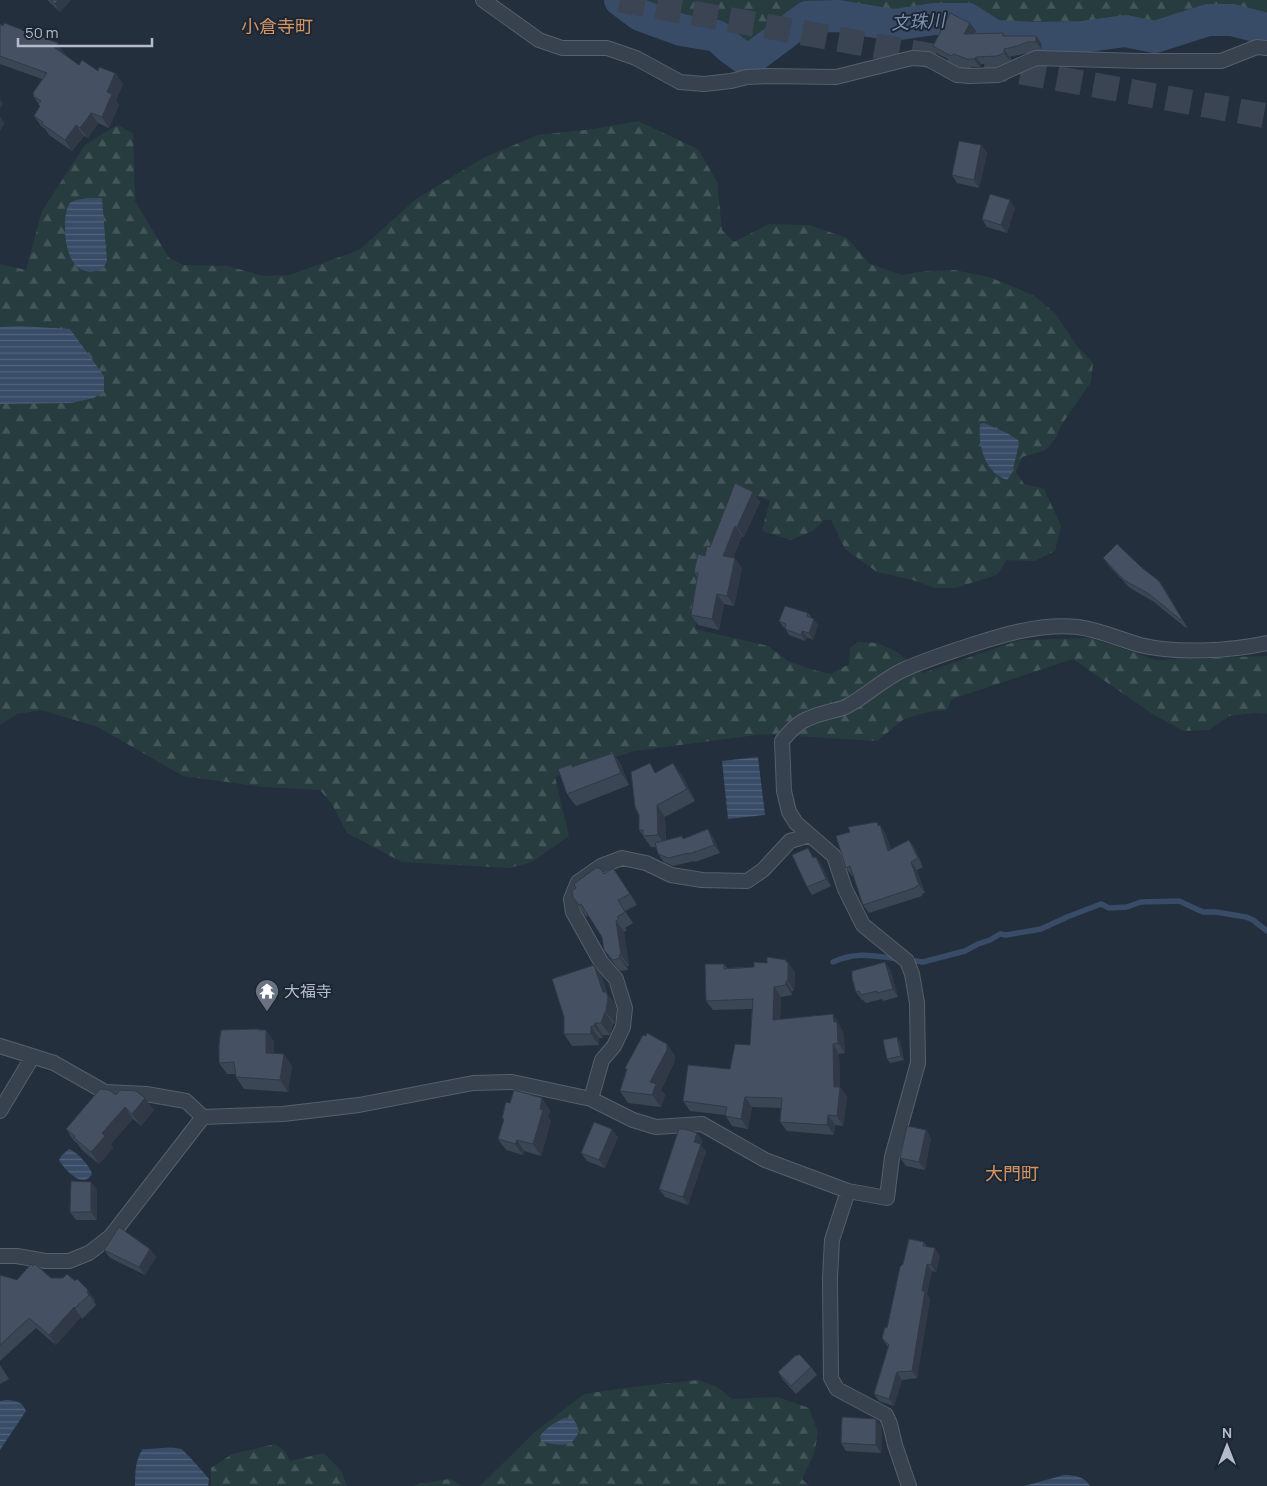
<svg xmlns="http://www.w3.org/2000/svg" width="1267" height="1486" font-family="Manrope,'Noto Sans JP',sans-serif">
<style>
.forest{fill:url(#forest-firs)}
.water{fill:url(#water-rules)}
.lines{fill:none;stroke-linecap:round;stroke-linejoin:round}
.stream{stroke:#394c67;stroke-width:5.5}
.river{stroke:#394c67;stroke-width:32}
.highway-tunnel{stroke:#3a4453;stroke-width:25;stroke-dasharray:25 12;stroke-linecap:butt}
.street-casing{stroke:#565f6c;stroke-width:16}
.street{stroke:#38414e;stroke-width:14}
.wall{fill:#3b4654}
.shaded-wall{fill:#303945}
.building{fill:#455162;stroke:#303945}
.labels{text-anchor:middle;dominant-baseline:central;stroke-width:4;stroke-linejoin:round;paint-order:stroke}
.poi-label{font-size:16px;fill:#b4bcc9;stroke:#1d2633;text-anchor:start}
.water-label{font-size:18px;font-style:italic;fill:#7c92b1;stroke:#1d2633}
.neighbourhood-label{font-size:18px;fill:#d59563;stroke:#1d2633}
</style>
<defs>
<pattern id="forest-firs" width="22" height="20" patternUnits="userSpaceOnUse" patternTransform="scale(1.25)"><rect width="22" height="20" fill="#263c3f"/><path d="M5 1l3.5 6h-7zM16 11l3.5 6h-7z" fill="#435659"/></pattern>
<pattern id="water-rules" width="6" height="5" patternUnits="userSpaceOnUse" patternTransform="scale(1.25)"><rect width="6" height="5" fill="#394c67"/><path d="M0 2.5h6" fill="none" stroke="#53647b"/></pattern>
</defs>
<rect width="100%" height="100%" fill="#242f3e"/>
<path class="forest" d="M 635,0 L 1267,0 L 1267,24 L 1235,13 L 1206,14 L 1155,32 L 1129,24 L 1054,35 L 1022,35 L 995,31 L 976,19 L 963,17 L 890,21 L 836,14 L 806,15 L 751,55 L 716,32 L 682,25 L 643,10 Z
M 638,121 L 698,149 L 717,182 L 722,230 L 734,242 L 769,224 L 809,225 L 847,238 L 870,264 L 902,275 L 925,271 L 954,270 L 989,277 L 1033,295 L 1055,313 L 1077,346 L 1093,363 L 1091,382 L 1062,424 L 1055,439 L 1046,450 L 1022,457 L 1016,472 L 1024,484 L 1044,489 L 1061,526 L 1055,551 L 1035,561 L 1007,560 L 997,575 L 955,588 L 934,588 L 913,580 L 877,572 L 845,549 L 831,520 L 824,520 L 813,531 L 791,540 L 762,531 L 770,500 L 738,491 L 697,579 L 699,601 L 695,629 L 768,646 L 788,661 L 817,671 L 831,674 L 849,664 L 850,648 L 858,642 L 878,643 L 897,652 L 923,673 L 1020,640 L 1090,638 L 1156,660 L 1267,656 L 1267,714 L 1256,713 L 1229,716 L 1209,730 L 1184,731 L 1154,715 L 1073,659 L 952,699 L 947,710 L 928,712 L 904,719 L 877,741 L 764,734 L 634,751 L 555,777 L 569,836 L 532,862 L 509,868 L 402,862 L 347,833 L 332,804 L 320,790 L 263,787 L 183,776 L 98,727 L 41,710 L 17,714 L 0,725 L 0,264 L 26,270 L 42,211 L 85,145 L 117,125 L 133,133 L 135,201 L 169,258 L 183,265 L 228,266 L 263,276 L 290,275 L 359,250 L 416,199 L 483,158 L 538,135 L 594,129 Z
M 698,1380 L 717,1387 L 732,1399 L 778,1397 L 809,1408 L 818,1433 L 814,1454 L 802,1479 L 809,1486 L 480,1486 L 535,1432 L 584,1394 L 632,1387 Z
M 275,1444 L 285,1451 L 290,1461 L 324,1453 L 342,1472 L 347,1486 L 211,1486 L 211,1468 L 232,1454 Z
M 450,1479 L 462,1486 L 414,1486 L 418,1484 Z"/>
<path class="water" d="M 89,198 L 102,198 L 107,261 L 103,269 C 76,279 67,257 65,234 C 65,225 64,211 70,203 C 75,199 83,199 89,198 Z
M 19,326 L 70,329 L 104,376 L 104,391 L 94,398 L 71,403 L 0,404 L 0,327 Z
M 984,423 L 1007,433 L 1018,440 L 1019,444 L 1012,473 L 1007,480 C 984,473 978,444 980,424 Z
M 758,757 L 765,815 L 728,819 L 722,761 Z
M 69,1149 C 77,1152 90,1166 92,1174 C 83,1190 65,1170 59,1160 L 62,1155 Z
M 6,1400 C 16,1401 22,1401 26,1411 L 0,1450 L 0,1401 Z
M 565,1418 L 572,1419 L 576,1423 L 579,1431 C 573,1449 557,1446 541,1441 L 540,1436 C 546,1428 555,1422 565,1418 Z
M 143,1449 C 153,1449 172,1446 181,1449 C 184,1450 205,1474 209,1479 L 208,1486 L 135,1486 C 135,1474 135,1459 143,1449 Z
M 1064,1475 C 1075,1475 1085,1477 1090,1486 L 1024,1486 Z"/>
<g class="lines">
<path class="stream" d="M 908,960 L 923,962 L 965,951 L 978,944 L 990,940 L 1000,934 L 1006,935 L 1041,929 L 1067,917 L 1101,904 L 1109,908 L 1127,907 L 1141,902 L 1179,901 L 1203,912 L 1216,912 L 1246,917 L 1253,920 L 1267,931
M 833,962 C 858,951 873,956 899,959"/>
<path class="river" d="M 620,0 L 640,15 L 681,30 L 717,36 L 730,48 L 748,61 L 807,17 L 838,16 L 894,25 L 934,19 L 968,19 L 995,36 L 1036,38 L 1082,37 L 1125,31 L 1155,37 L 1208,20 L 1232,20 L 1267,29"/>
<path class="highway-tunnel" d="M 620,0 L 1267,116"/>
<g class="street-casing">
<path id="street" d="M 483,0 L 539,40 L 562,48 L 607,48 L 636,58 L 680,82 L 704,84 L 731,81 L 747,77 L 768,76 L 836,77 L 912,58 L 928,59 L 957,75 L 970,76 L 998,75 L 1036,58 L 1141,61 L 1221,61 L 1257,47 L 1267,48
M 0,1046 L 54,1063 L 105,1092 L 146,1094 L 186,1101 L 203,1117 L 283,1114 L 359,1105 L 473,1083 L 512,1082 L 591,1099 L 633,1120 L 656,1127 L 702,1124 L 765,1160 L 848,1191 L 887,1198 L 892,1157 L 918,1063 L 917,1003 L 912,974 L 907,961 L 863,925 L 845,889 L 834,856 L 796,823 L 789,812 L 784,791 L 782,741 C 797,722 805,718 828,712 C 835,710 843,709 849,705 C 868,694 884,679 903,670 C 920,662 939,656 956,650 C 996,637 1035,623 1078,627 C 1100,630 1119,639 1140,645 C 1176,654 1230,651 1267,643
M 591,1099 L 602,1060 L 614,1046 L 623,1027 L 625,1008 L 616,979 L 601,962 L 573,912 L 571,899 L 578,882 L 601,866 L 622,858 L 646,863 L 671,875 L 702,880 L 747,881 L 763,870 L 790,841 L 810,835
M 0,1111 L 33,1056
M 848,1191 L 832,1240 L 830,1278 L 831,1378 L 837,1389 L 886,1415 L 890,1424 L 895,1445 L 909,1486
M 0,1256 L 17,1256 L 45,1261 L 69,1261 L 89,1253 L 111,1236 L 203,1117"/>
</g>
<use href="#street" class="street"/>
</g>
<path class="wall" d="M 47,0 L 71,0 L 60,12 Z
M 970,23 L 976,31 L 974,34 L 1003,33 L 1005,36 L 1036,36 L 1041,43 L 1042,49 L 1033,50 L 1023,54 L 1009,57 L 1009,60 L 1002,64 L 981,64 L 980,67 L 973,67 L 960,62 L 957,63 L 938,54 L 933,46 Z
M 0,24 L 65,54 L 65,55 L 79,65 L 98,71 L 115,73 L 123,84 L 116,100 L 119,105 L 109,128 L 98,123 L 88,138 L 84,136 L 72,151 L 49,135 L 45,129 L 41,126 L 34,116 L 40,106 L 33,96 L 34,95 L 33,93 L 42,79 L 0,64 Z
M 981,145 L 987,153 L 979,188 L 957,183 L 952,175 Z
M 1015,208 L 1007,233 L 987,227 L 982,219 Z
M 753,492 L 760,502 L 744,537 L 742,536 L 733,558 L 742,568 L 734,606 L 724,604 L 719,630 L 698,625 L 691,615 L 697,577 L 694,572 L 705,556 L 710,547 Z
M 1103,558 L 1159,581 L 1165,589 L 1187,627 L 1186,628 L 1154,602 L 1130,588 L 1109,566 Z
M 808,613 L 818,625 L 813,640 L 807,637 L 805,641 L 789,635 L 785,628 L 784,628 L 779,621 Z
M 613,753 L 621,765 L 629,785 L 576,806 L 567,794 L 573,766 Z
M 656,772 L 682,775 L 695,801 L 665,817 L 666,840 L 684,838 L 713,837 L 720,853 L 695,862 L 694,861 L 673,866 L 664,862 L 658,854 L 656,847 L 651,847 L 639,830 Z
M 879,825 L 880,825 L 885,833 L 891,849 L 909,840 L 915,849 L 923,867 L 917,870 L 925,893 L 922,894 L 922,896 L 869,913 L 863,905 L 853,876 L 852,876 L 846,868 Z
M 813,855 L 814,858 L 816,857 L 821,864 L 831,886 L 812,895 L 807,887 Z
M 604,874 L 621,879 L 637,905 L 625,911 L 633,923 L 625,928 L 627,930 L 624,932 L 629,966 L 627,966 L 628,970 L 620,971 L 612,961 L 604,950 L 602,937 L 588,915 L 586,917 L 573,897 Z
M 786,960 L 795,972 L 794,991 L 792,991 L 792,995 L 781,997 L 780,1019 L 839,1024 L 840,1027 L 843,1032 L 845,1053 L 839,1054 L 840,1087 L 847,1097 L 843,1126 L 835,1125 L 834,1135 L 787,1131 L 780,1122 L 781,1108 L 752,1107 L 748,1129 L 732,1126 L 725,1115 L 690,1111 L 683,1101 L 730,1069 L 750,1045 L 752,1009 L 713,1010 L 706,1001 L 724,964 L 727,968 L 754,967 Z
M 594,965 L 602,977 L 608,995 L 615,1004 L 616,1009 L 615,1023 L 613,1024 L 610,1035 L 603,1035 L 603,1038 L 599,1038 L 599,1045 L 572,1046 L 564,1034 Z
M 890,969 L 898,997 L 883,1001 L 882,999 L 866,1003 L 863,1000 L 862,1000 L 856,992 Z
M 259,1029 L 260,1030 L 266,1030 L 274,1042 L 274,1054 L 292,1066 L 288,1092 L 244,1089 L 236,1077 L 236,1074 L 227,1074 L 219,1063 Z
M 900,1041 L 904,1060 L 890,1063 L 887,1059 Z
M 667,1044 L 675,1056 L 675,1061 L 661,1090 L 665,1095 L 661,1107 L 628,1103 L 620,1091 L 627,1070 L 625,1068 Z
M 116,1095 L 145,1098 L 154,1110 L 141,1126 L 133,1119 L 111,1144 L 113,1148 L 99,1164 L 82,1150 L 77,1143 L 74,1141 L 66,1129 Z
M 550,1110 L 548,1117 L 551,1121 L 541,1156 L 524,1151 L 523,1155 L 506,1150 L 498,1139 L 504,1121 L 502,1118 Z
M 926,1130 L 931,1138 L 925,1170 L 906,1166 L 900,1158 Z
M 618,1137 L 605,1168 L 587,1161 L 581,1153 Z
M 703,1141 L 701,1145 L 706,1152 L 688,1205 L 665,1197 L 659,1189 Z
M 91,1182 L 97,1190 L 97,1220 L 76,1220 L 70,1212 Z
M 924,1242 L 927,1247 L 940,1256 L 936,1272 L 932,1271 L 927,1294 L 930,1299 L 917,1378 L 902,1380 L 894,1406 L 879,1401 L 874,1394 L 888,1347 L 882,1338 L 887,1328 Z
M 150,1249 L 156,1257 L 145,1275 L 110,1258 L 104,1250 Z
M 67,1274 L 95,1300 L 94,1302 L 96,1305 L 82,1319 L 81,1317 L 56,1345 L 36,1328 L 0,1361 L 0,1275 L 17,1280 L 63,1278 Z
M 0,1365 L 9,1379 L 0,1384 Z
M 811,1367 L 817,1375 L 796,1394 L 783,1380 L 778,1372 Z
M 882,1427 L 881,1453 L 846,1451 L 841,1443 Z"/>
<path class="shaded-wall" d="M 58,0 L 71,0 L 60,12 L 55,4 Z
M 970,23 L 976,31 L 970,42 L 964,34 Z
M 1036,36 L 1041,43 L 1042,49 L 1036,42 Z
M 58,43 L 65,54 L 62,58 L 55,48 Z
M 1004,49 L 1009,57 L 1009,60 L 1004,53 Z
M 976,57 L 981,64 L 980,67 L 974,59 Z
M 115,73 L 123,84 L 116,100 L 119,105 L 109,128 L 102,117 L 107,92 Z
M 0,100 L 3,104 L 0,109 Z
M 91,113 L 98,123 L 88,138 L 80,128 Z
M 0,117 L 5,123 L 0,131 Z
M 76,125 L 84,136 L 72,151 L 65,140 Z
M 981,145 L 987,153 L 979,188 L 974,180 Z
M 1010,200 L 1015,208 L 1007,233 L 1001,225 Z
M 753,492 L 760,502 L 744,537 L 737,527 Z
M 735,526 L 742,536 L 730,566 L 723,556 Z
M 735,558 L 742,568 L 734,606 L 727,596 Z
M 1159,581 L 1165,589 L 1187,627 L 1182,619 Z
M 717,594 L 724,604 L 719,630 L 712,619 Z
M 814,619 L 818,625 L 813,640 L 809,633 Z
M 802,631 L 807,637 L 805,641 L 801,635 Z
M 613,753 L 621,765 L 629,785 L 621,773 Z
M 673,763 L 682,775 L 695,801 L 687,789 Z
M 657,805 L 665,817 L 666,847 L 658,835 Z
M 877,822 L 885,833 L 894,859 L 888,851 Z
M 708,829 L 713,837 L 720,853 L 714,845 Z
M 909,840 L 915,849 L 923,867 L 918,858 Z
M 816,857 L 821,864 L 831,886 L 826,879 Z
M 911,862 L 917,870 L 925,893 L 919,885 Z
M 616,921 L 624,932 L 629,966 L 621,955 Z
M 619,955 L 627,966 L 628,970 L 620,958 Z
M 786,960 L 795,972 L 794,991 L 788,981 Z
M 885,962 L 890,969 L 898,997 L 893,989 Z
M 594,965 L 602,977 L 608,995 L 615,1004 L 616,1009 L 615,1023 L 606,1012 Z
M 786,981 L 792,991 L 792,995 L 786,985 Z
M 774,987 L 781,997 L 780,1029 L 773,1020 Z
M 605,1012 L 613,1024 L 610,1035 L 601,1023 Z
M 833,1014 L 839,1024 L 840,1027 L 843,1032 L 845,1053 L 838,1043 Z
M 595,1023 L 603,1035 L 603,1038 L 594,1026 Z
M 591,1026 L 599,1038 L 599,1045 L 591,1034 Z
M 259,1029 L 266,1039 L 266,1030 L 274,1042 L 274,1065 L 266,1053 Z
M 897,1037 L 900,1041 L 904,1060 L 901,1056 Z
M 667,1044 L 675,1056 L 675,1061 L 661,1090 L 665,1095 L 661,1107 L 652,1095 L 650,1082 Z
M 833,1044 L 839,1054 L 840,1088 L 847,1097 L 843,1126 L 837,1116 L 834,1087 Z
M 284,1054 L 292,1066 L 288,1092 L 280,1080 Z
M 745,1097 L 752,1107 L 748,1129 L 741,1119 Z
M 145,1098 L 154,1110 L 141,1126 L 132,1114 Z
M 542,1098 L 550,1110 L 548,1117 L 551,1121 L 541,1156 L 533,1144 L 540,1109 Z
M 125,1107 L 133,1119 L 111,1144 L 113,1148 L 99,1164 L 91,1152 L 102,1133 Z
M 828,1115 L 835,1125 L 834,1135 L 827,1125 Z
M 612,1129 L 618,1137 L 605,1168 L 599,1160 Z
M 926,1130 L 931,1138 L 925,1170 L 919,1162 Z
M 697,1133 L 703,1141 L 701,1145 L 706,1152 L 688,1205 L 683,1197 L 694,1142 Z
M 517,1140 L 524,1151 L 523,1155 L 515,1144 Z
M 91,1182 L 97,1190 L 97,1220 L 91,1212 Z
M 935,1248 L 940,1256 L 936,1272 L 931,1265 Z
M 150,1249 L 156,1257 L 145,1275 L 139,1267 Z
M 927,1264 L 932,1271 L 927,1294 L 930,1299 L 917,1378 L 912,1371 L 922,1291 Z
M 88,1290 L 95,1300 L 94,1302 L 87,1292 Z
M 74,1307 L 81,1317 L 56,1345 L 49,1335 Z
M 897,1372 L 902,1380 L 894,1406 L 889,1399 Z
M 876,1419 L 882,1427 L 881,1453 L 876,1445 Z"/>
<path class="building" d="M 51,0 L 58,0 L 55,4 Z
M 950,13 L 970,23 L 964,34 L 1003,33 L 1003,36 L 1036,36 L 1036,42 L 1027,42 L 1018,46 L 1004,49 L 1004,53 L 997,56 L 976,57 L 974,59 L 967,59 L 954,54 L 951,56 L 933,46 Z
M 4,23 L 58,43 L 55,48 L 79,65 L 82,60 L 98,71 L 99,67 L 115,73 L 107,92 L 112,94 L 102,117 L 91,113 L 80,128 L 76,125 L 65,140 L 42,124 L 43,122 L 34,116 L 40,106 L 38,104 L 41,101 L 33,96 L 34,95 L 33,93 L 47,73 L 0,56 L 0,24 L 3,26 Z
M 959,141 L 981,145 L 974,180 L 952,175 Z
M 990,194 L 1010,200 L 1001,225 L 982,219 Z
M 735,483 L 753,492 L 737,527 L 735,526 L 723,556 L 735,558 L 727,596 L 717,594 L 712,619 L 691,615 L 698,573 L 694,572 L 698,554 L 705,556 L 707,546 L 710,547 Z
M 1117,544 L 1141,567 L 1159,581 L 1182,619 L 1181,620 L 1149,594 L 1124,580 L 1103,558 Z
M 785,606 L 808,613 L 807,616 L 814,619 L 809,633 L 802,631 L 801,635 L 785,629 L 786,624 L 779,621 Z
M 613,753 L 621,773 L 567,794 L 558,769 L 572,764 L 572,767 Z
M 650,763 L 655,773 L 673,763 L 687,789 L 657,805 L 658,835 L 643,836 L 643,830 L 639,830 L 639,815 L 635,807 L 631,772 Z
M 877,822 L 878,826 L 880,825 L 888,851 L 909,840 L 918,858 L 911,862 L 919,885 L 916,886 L 917,887 L 863,905 L 850,866 L 846,868 L 836,836 L 850,832 L 848,827 Z
M 708,829 L 714,845 L 689,854 L 689,853 L 668,858 L 658,854 L 655,843 L 682,836 L 683,839 Z
M 808,848 L 813,858 L 816,857 L 826,879 L 807,887 L 792,855 Z
M 597,867 L 598,869 L 600,868 L 604,874 L 613,868 L 630,894 L 618,900 L 625,912 L 617,917 L 619,919 L 616,921 L 621,955 L 619,955 L 620,958 L 613,960 L 604,950 L 602,937 L 581,904 L 579,905 L 573,897 L 572,891 L 576,888 L 574,884 Z
M 767,957 L 786,960 L 786,962 L 788,962 L 788,981 L 786,981 L 786,985 L 774,987 L 773,1020 L 833,1014 L 834,1022 L 837,1022 L 838,1043 L 833,1044 L 834,1087 L 840,1087 L 837,1116 L 828,1115 L 827,1125 L 780,1122 L 782,1098 L 745,1097 L 741,1119 L 725,1116 L 727,1107 L 683,1101 L 688,1065 L 730,1069 L 735,1044 L 750,1045 L 753,999 L 706,1001 L 705,964 L 724,964 L 724,969 L 754,967 L 754,962 L 767,963 Z
M 885,962 L 893,989 L 877,993 L 877,991 L 861,995 L 859,991 L 856,992 L 852,978 L 852,971 Z
M 594,965 L 603,992 L 606,992 L 608,997 L 606,1012 L 605,1012 L 601,1023 L 595,1023 L 594,1026 L 591,1026 L 591,1034 L 564,1034 L 564,1017 L 552,979 Z
M 259,1029 L 259,1030 L 266,1030 L 266,1053 L 284,1054 L 280,1080 L 236,1077 L 234,1062 L 219,1063 L 219,1045 L 221,1030 Z
M 647,1033 L 667,1044 L 667,1050 L 650,1082 L 656,1084 L 652,1095 L 620,1091 L 627,1069 L 625,1068 L 643,1035 L 646,1036 Z
M 897,1037 L 901,1056 L 887,1059 L 883,1040 Z
M 100,1089 L 109,1090 L 116,1095 L 120,1090 L 136,1091 L 145,1098 L 132,1114 L 125,1107 L 102,1133 L 105,1136 L 91,1152 L 74,1138 L 75,1136 L 66,1129 Z
M 514,1090 L 542,1098 L 540,1109 L 543,1110 L 533,1144 L 517,1140 L 515,1144 L 498,1139 L 504,1119 L 502,1118 L 506,1102 L 510,1103 Z
M 594,1122 L 612,1129 L 599,1160 L 581,1153 Z
M 907,1126 L 926,1130 L 919,1162 L 900,1158 Z
M 679,1129 L 685,1129 L 697,1133 L 694,1142 L 701,1144 L 683,1197 L 659,1189 Z
M 71,1181 L 91,1182 L 91,1212 L 70,1212 Z
M 119,1227 L 150,1249 L 139,1267 L 104,1250 Z
M 909,1239 L 924,1242 L 923,1246 L 935,1248 L 931,1265 L 927,1264 L 922,1291 L 925,1291 L 912,1371 L 897,1372 L 889,1399 L 874,1394 L 889,1345 L 882,1338 L 885,1327 L 887,1328 L 900,1267 L 903,1264 Z
M 31,1264 L 33,1266 L 35,1264 L 51,1278 L 63,1278 L 67,1274 L 75,1281 L 77,1279 L 88,1290 L 87,1292 L 89,1295 L 75,1308 L 74,1307 L 49,1335 L 29,1318 L 0,1345 L 0,1275 L 17,1280 Z
M 799,1354 L 811,1367 L 791,1386 L 778,1372 L 796,1355 L 797,1356 Z
M 842,1417 L 876,1419 L 876,1445 L 841,1443 Z"/>
<defs>
<g id="temple-pin" transform="scale(1.25)"><path d="M0 17L-7.5 6A9.5 9.5 0 1 1 7.5 6Z" fill="#6b7280" stroke="#1d2633"/><path d="M0-6L5-2H3V0L6.5 2.5H4V6H1.5V3h-3V6H-4V2.5H-6.5L-3 0V-2H-5Z" fill="#fff"/></g>
</defs>
<g fill-rule="evenodd">
<use href="#temple-pin" x="267" y="991"/>
</g>
<g class="labels">
<g class="poi-label">
<text x="284" y="991">大福寺</text>
</g>
<g class="water-label">
<text transform="translate(918 21) rotate(-3)">文珠川</text>
</g>
<g class="neighbourhood-label">
<text x="277" y="26">小倉寺町</text>
<text x="1012" y="1173">大門町</text>
</g>
</g>
<g transform="translate(1227 1446)" stroke="#1d2633" stroke-width="4" paint-order="stroke">
<path d="M0-4L9 19L0 12L-9 19Z" fill="#b4bcc9"/>
<text y="-8" font-size="14" font-weight="bold" text-anchor="middle" fill="#b4bcc9">N</text>
</g>
<path d="M18 38v8h134v-8" fill="none" stroke="#b4bcc9" stroke-width="2.5"/>
<text x="25" y="38" font-size="15" fill="#b4bcc9" stroke="#1d2633" stroke-width="4" paint-order="stroke">50 m</text>
</svg>
